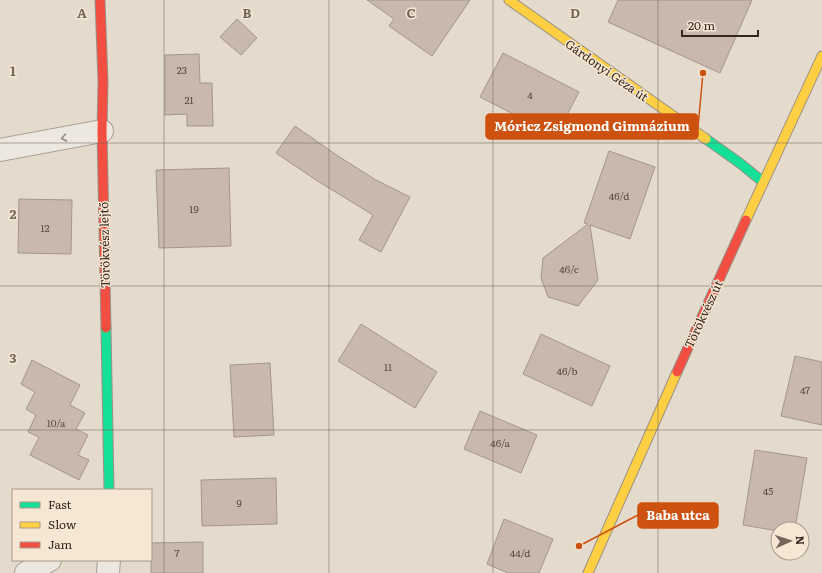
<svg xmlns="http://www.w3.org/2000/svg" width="822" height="573" font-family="Literata,serif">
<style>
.building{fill:#c8b8ae;stroke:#a4968c}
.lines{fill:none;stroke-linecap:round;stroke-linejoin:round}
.street-casing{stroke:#a9a096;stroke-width:24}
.fast-casing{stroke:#999086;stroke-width:11}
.slow-casing{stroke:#999086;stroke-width:11}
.jam-casing{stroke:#999086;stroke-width:11}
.street{stroke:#ece7df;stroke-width:22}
.fast{stroke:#16e098;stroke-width:9}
.slow{stroke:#ffcf43;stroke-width:9}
.jam{stroke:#f24e42;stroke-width:9}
.oneway{stroke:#92877e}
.grid{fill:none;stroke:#74665b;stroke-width:1;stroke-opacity:0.55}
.labels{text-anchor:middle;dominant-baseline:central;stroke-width:3;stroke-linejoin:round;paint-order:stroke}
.number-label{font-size:10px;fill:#5c4b42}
.street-label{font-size:12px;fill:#38271e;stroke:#f5e7d3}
.grid-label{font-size:13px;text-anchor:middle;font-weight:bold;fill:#74665b;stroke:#f5e7d3;stroke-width:3;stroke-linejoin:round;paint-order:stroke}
.leader{fill:none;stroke:#ce520f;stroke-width:1.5}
.callout-dot{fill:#ce520f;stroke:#f5e7d3;stroke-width:1.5}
.callout{fill:#ce520f;stroke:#ce520f;stroke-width:1.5}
.callout-label{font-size:13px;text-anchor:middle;font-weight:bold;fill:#fff}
</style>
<rect width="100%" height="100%" fill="#e4dbcd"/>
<path class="building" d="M 367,0 L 470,0 L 432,56 L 389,26 L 394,19 Z
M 618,0 L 752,0 L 720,73 L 608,22 Z
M 237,19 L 257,38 L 241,55 L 220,37 Z
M 503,53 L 579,92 L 556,136 L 480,97 Z
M 199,54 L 200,83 L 212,83 L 213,126 L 187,126 L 187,114 L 165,115 L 165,55 Z
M 295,126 L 338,156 L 376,180 L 410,197 L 381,252 L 359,240 L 373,215 L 316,180 L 276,153 Z
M 609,151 L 655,167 L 630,239 L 590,225 L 598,280 L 578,306 L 548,297 L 541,278 L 543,258 L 588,224 L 584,223 Z
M 229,168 L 231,246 L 159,248 L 156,170 Z
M 19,199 L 72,200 L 71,254 L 18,253 Z
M 361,324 L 437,372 L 415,408 L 338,361 Z
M 541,334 L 610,366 L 592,406 L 523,374 Z
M 795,356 L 822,362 L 822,425 L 781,416 Z
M 32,360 L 80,385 L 70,405 L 85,413 L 76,429 L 88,435 L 78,455 L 89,460 L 79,480 L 30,455 L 39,437 L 28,432 L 36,415 L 26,409 L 35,392 L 21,384 Z
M 270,363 L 274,435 L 234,437 L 230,365 Z
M 480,411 L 537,435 L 521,473 L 464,449 Z
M 755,450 L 807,458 L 795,529 L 778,529 L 778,531 L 743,525 Z
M 276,478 L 277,524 L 202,526 L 201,480 Z
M 504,519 L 553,539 L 539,573 L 508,573 L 487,564 Z
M 203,542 L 203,573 L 151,573 L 151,543 Z"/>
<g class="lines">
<g class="street-casing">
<path id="street" d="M 0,150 L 102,131
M 26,573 L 50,560
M 108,573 L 109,560"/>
</g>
<g class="fast-casing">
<path id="fast" d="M 706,139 L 741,164 L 763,182
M 106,328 L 109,490"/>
</g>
<g class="slow-casing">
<path id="slow" d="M 509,0 L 706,139
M 746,220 L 822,56
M 588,573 L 677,372"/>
</g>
<g class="jam-casing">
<path id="jam" d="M 100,0 L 103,81 L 102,131 L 106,328
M 677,372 L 746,220"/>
</g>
<use href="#street" class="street"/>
<use href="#fast" class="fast"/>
<use href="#slow" class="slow"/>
<use href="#jam" class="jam"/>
</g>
<defs><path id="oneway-chevron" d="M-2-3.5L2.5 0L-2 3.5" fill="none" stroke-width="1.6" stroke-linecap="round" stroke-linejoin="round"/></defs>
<use class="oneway" href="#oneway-chevron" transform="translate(64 138) rotate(169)"/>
<path class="grid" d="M 164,0 L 164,573M 329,0 L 329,573M 493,0 L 493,573M 658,0 L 658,573M 0,143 L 822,143M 0,286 L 822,286M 0,430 L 822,430"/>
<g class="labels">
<g class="number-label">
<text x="182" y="69">23</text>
<text x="530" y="94">4</text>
<text x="189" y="99">21</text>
<text x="619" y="195">46/d</text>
<text x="194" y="208">19</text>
<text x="45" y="227">12</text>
<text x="569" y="268">46/c</text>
<text x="388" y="366">11</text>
<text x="567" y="370">46/b</text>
<text x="805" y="389">47</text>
<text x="56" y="422">10/a</text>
<text x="500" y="442">46/a</text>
<text x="768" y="490">45</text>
<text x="239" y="502">9</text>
<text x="177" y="552">7</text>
<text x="520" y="552">44/d</text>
</g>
<g class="street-label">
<text transform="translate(607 70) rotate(35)">Gárdonyi Géza út</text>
<text transform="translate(104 245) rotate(-91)">Törökvész lejtő</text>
<text transform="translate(703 314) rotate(-65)">Törökvész út</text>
</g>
</g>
<g class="grid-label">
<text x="82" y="18">A</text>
<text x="247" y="18">B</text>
<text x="411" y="18">C</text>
<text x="575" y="18">D</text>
<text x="13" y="76">1</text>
<text x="13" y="219">2</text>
<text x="13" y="363">3</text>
</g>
<path class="leader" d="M703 73L698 127M579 546L638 515"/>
<g class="callout-dot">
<circle cx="703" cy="73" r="4"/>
<circle cx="579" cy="546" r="4"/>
</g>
<g class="callout">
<rect x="486" y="114" width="212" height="25" rx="4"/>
<rect x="638" y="503" width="80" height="25" rx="4"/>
</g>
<g class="callout-label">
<text x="592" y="131">Móricz Zsigmond Gimnázium</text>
<text x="678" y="520">Baba utca</text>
</g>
<rect x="12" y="489" width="140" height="72" fill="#f5e7d3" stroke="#a99a8b"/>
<rect x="20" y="502" width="20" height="6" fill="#16e098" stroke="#a99a8b"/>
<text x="48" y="509" font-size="12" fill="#38271e">Fast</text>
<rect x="20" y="522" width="20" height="6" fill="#ffcf43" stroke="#a99a8b"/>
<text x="48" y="529" font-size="12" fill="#38271e">Slow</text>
<rect x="20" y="542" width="20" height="6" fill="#f24e42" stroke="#a99a8b"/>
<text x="48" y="549" font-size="12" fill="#38271e">Jam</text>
<g transform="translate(790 541) rotate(87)"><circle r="19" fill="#f5e7d3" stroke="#a99a8b"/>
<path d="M0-3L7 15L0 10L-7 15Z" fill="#74665b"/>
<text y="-6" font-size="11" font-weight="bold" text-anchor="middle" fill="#38271e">N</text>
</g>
<path d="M682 30v6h76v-6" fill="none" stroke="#38271e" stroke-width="2"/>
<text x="688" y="30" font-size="12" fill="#38271e" stroke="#f5e7d3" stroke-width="3" paint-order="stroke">20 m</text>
</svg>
